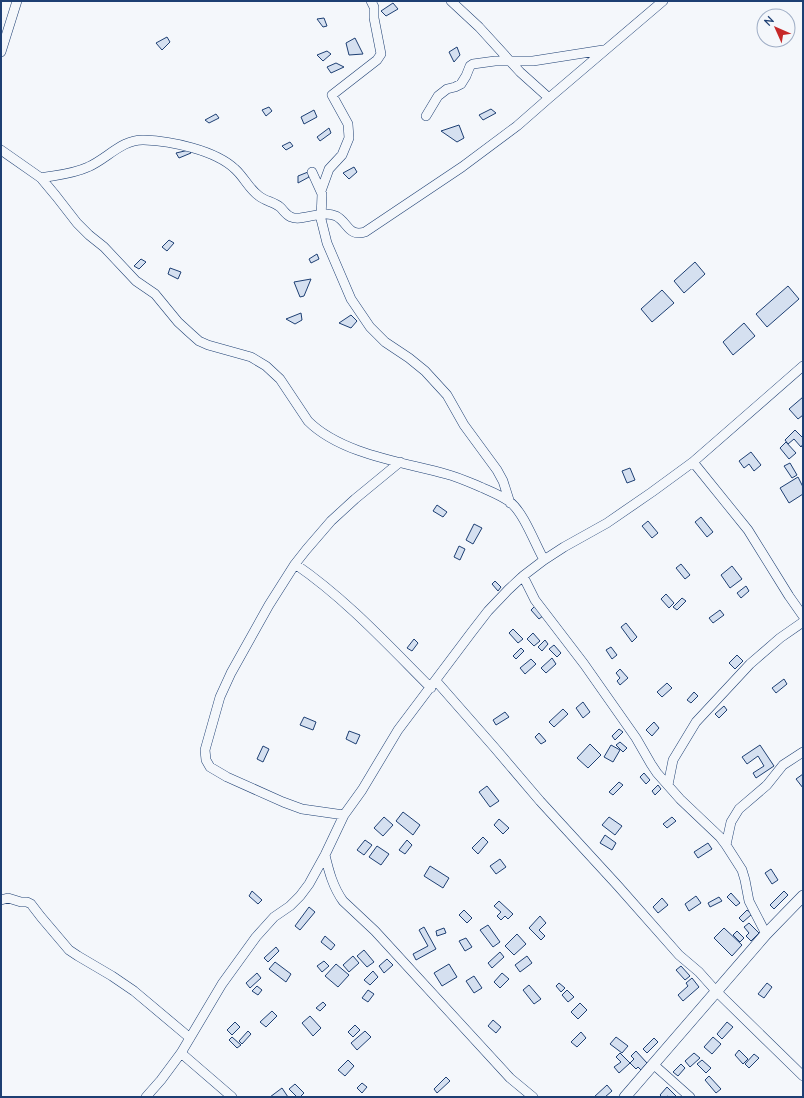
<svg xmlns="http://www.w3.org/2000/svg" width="804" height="1098" font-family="Lato,sans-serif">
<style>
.building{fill:#d5e0f0;stroke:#1d3f73}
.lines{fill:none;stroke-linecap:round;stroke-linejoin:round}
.minor-casing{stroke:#1d3f73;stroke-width:10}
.tertiary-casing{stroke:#1d3f73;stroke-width:12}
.minor{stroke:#f4f7fb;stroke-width:9}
.tertiary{stroke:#f4f7fb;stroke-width:11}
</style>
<rect width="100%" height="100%" fill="#f4f7fb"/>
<path class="building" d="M 393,3 L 398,9 L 386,16 L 381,11 Z
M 324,18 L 327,26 L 323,27 L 317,19 Z
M 167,37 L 170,42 L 162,50 L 156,43 Z
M 355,38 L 363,54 L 349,55 L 346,43 Z
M 457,47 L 460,55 L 454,62 L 449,52 Z
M 327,51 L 331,54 L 323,61 L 317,55 Z
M 336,63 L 344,67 L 331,73 L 327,67 Z
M 269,107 L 272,111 L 266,116 L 262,110 Z
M 491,109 L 496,113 L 483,120 L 479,115 Z
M 314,110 L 317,117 L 304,124 L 301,117 Z
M 216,114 L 219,118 L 209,123 L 205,120 Z
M 459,125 L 464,138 L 457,142 L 441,131 Z
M 329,128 L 331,133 L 320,141 L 317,137 Z
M 290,142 L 293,146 L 286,150 L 282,146 Z
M 189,150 L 191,153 L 179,158 L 176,153 Z
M 354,167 L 357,172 L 349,179 L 343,173 Z
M 308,172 L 309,177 L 298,183 L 298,176 Z
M 169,240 L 174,243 L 167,251 L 162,247 Z
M 317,254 L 319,259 L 311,263 L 309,259 Z
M 141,259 L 146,262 L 139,269 L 134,266 Z
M 695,262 L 705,274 L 684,293 L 674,281 Z
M 170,268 L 181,272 L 178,279 L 168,274 Z
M 311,279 L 304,296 L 300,297 L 294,282 Z
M 788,286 L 799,299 L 767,327 L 756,314 Z
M 662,290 L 674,303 L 652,322 L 641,309 Z
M 301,313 L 302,320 L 295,324 L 286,319 Z
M 351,315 L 357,321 L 351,328 L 339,323 Z
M 744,323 L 755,336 L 733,355 L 723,342 Z
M 803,397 L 803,415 L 798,419 L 789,409 Z
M 795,430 L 803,438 L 803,444 L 801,447 L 794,439 L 788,444 L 785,440 Z
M 786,442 L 796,453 L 789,459 L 780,448 Z
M 751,452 L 761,465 L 754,471 L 749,464 L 744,468 L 739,461 Z
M 790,463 L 797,475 L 792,478 L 784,466 Z
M 630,468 L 635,480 L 627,483 L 622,471 Z
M 798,477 L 803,487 L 803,494 L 789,503 L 780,488 Z
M 437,505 L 447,512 L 443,517 L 433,511 Z
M 701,517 L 713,532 L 707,537 L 695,522 Z
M 648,521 L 658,533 L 652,538 L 642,526 Z
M 474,524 L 482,528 L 473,544 L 466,540 Z
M 459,546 L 465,549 L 460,560 L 454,557 Z
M 681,564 L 690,575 L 685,579 L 676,568 Z
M 732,566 L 742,579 L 730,588 L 721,575 Z
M 495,581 L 501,587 L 498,591 L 492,584 Z
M 746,586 L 749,591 L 741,598 L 737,593 Z
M 666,594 L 674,603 L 669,608 L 661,599 Z
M 682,598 L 686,601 L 677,610 L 673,607 Z
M 535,606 L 544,615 L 539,619 L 531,610 Z
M 720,610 L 724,615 L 713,623 L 709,618 Z
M 626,623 L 637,637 L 632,642 L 621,627 Z
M 513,629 L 523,639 L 518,643 L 509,633 Z
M 533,633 L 540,641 L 534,646 L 527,639 Z
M 414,639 L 418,643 L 412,651 L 407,648 Z
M 545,640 L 548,644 L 542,651 L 538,647 Z
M 554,645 L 561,653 L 557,657 L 549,649 Z
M 611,647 L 617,655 L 612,659 L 606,650 Z
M 521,648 L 524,651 L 516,659 L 513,656 Z
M 737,655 L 743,661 L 735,669 L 729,663 Z
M 552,658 L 556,664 L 546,673 L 541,668 Z
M 531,659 L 536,664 L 525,674 L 520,668 Z
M 620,669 L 628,678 L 620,685 L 617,681 L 620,678 L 616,673 Z
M 784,679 L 787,684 L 776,693 L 772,688 Z
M 667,683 L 672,688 L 662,697 L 657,692 Z
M 694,692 L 698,696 L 691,703 L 687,700 Z
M 583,702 L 590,712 L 583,718 L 576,708 Z
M 724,706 L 727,710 L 719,718 L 715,714 Z
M 563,709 L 568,714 L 554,727 L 549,722 Z
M 505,712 L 509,717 L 496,725 L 493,720 Z
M 304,717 L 316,722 L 313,730 L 300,725 Z
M 654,722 L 659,728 L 652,736 L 646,730 Z
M 619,729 L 623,732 L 615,740 L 612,736 Z
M 349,731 L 360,735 L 356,744 L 346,739 Z
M 539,733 L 546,741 L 541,744 L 535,737 Z
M 620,742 L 627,748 L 623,752 L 616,745 Z
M 590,744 L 601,755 L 588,768 L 577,758 Z
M 611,745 L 620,750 L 613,762 L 604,757 Z
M 760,745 L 774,766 L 756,778 L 753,773 L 764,766 L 758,756 L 747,764 L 742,757 Z
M 263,746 L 269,749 L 263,762 L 257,759 Z
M 644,773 L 650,780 L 646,784 L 640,777 Z
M 803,774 L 803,788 L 796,779 Z
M 619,782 L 623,785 L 613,795 L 609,792 Z
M 658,785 L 661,789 L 655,795 L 652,791 Z
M 487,786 L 499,801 L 490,807 L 479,792 Z
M 403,812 L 420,825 L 413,835 L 396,821 Z
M 384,817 L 393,825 L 383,836 L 374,828 Z
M 609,817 L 622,826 L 615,835 L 602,825 Z
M 672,817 L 676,821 L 667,828 L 663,824 Z
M 499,819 L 509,828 L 503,834 L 494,825 Z
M 605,835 L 616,843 L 612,850 L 600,843 Z
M 483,837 L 488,842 L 478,854 L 472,848 Z
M 365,840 L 372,845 L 364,855 L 357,850 Z
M 407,840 L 412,845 L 405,854 L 399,850 Z
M 708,843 L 712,849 L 698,858 L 694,852 Z
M 377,846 L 389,854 L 381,865 L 369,857 Z
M 500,859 L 506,867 L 496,874 L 490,866 Z
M 430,866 L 449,878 L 443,888 L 424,876 Z
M 771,869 L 778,880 L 772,884 L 765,873 Z
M 252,891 L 262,900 L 258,904 L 249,896 Z
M 784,891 L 788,895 L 774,909 L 770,905 Z
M 731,893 L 740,903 L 736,906 L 727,897 Z
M 696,896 L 701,903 L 689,911 L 685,904 Z
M 719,897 L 722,901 L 710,907 L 708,903 Z
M 662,898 L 668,905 L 658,913 L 653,907 Z
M 499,901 L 513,914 L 508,919 L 505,916 L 501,920 L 497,916 L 501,912 L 494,906 Z
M 309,907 L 315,912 L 300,930 L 295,926 Z
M 464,910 L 472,918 L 467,923 L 459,915 Z
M 747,910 L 752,914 L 743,922 L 739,918 Z
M 540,916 L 546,923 L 539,930 L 545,936 L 541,940 L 529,928 Z
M 749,923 L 759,933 L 751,941 L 746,936 L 749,933 L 744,927 Z
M 488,925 L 500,942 L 493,947 L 480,930 Z
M 424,927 L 436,949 L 416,960 L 413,954 L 428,946 L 419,930 Z
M 444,928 L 446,933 L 437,936 L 436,931 Z
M 724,928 L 742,945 L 732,956 L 714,938 Z
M 737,931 L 744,938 L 740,942 L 733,935 Z
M 517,934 L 526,944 L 514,955 L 505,946 Z
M 325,936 L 335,945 L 331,950 L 321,942 Z
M 466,938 L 472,947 L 465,951 L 459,941 Z
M 276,947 L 279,951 L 268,962 L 264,958 Z
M 364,950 L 374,962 L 367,967 L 357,956 Z
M 500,952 L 504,957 L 492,968 L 488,963 Z
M 353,956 L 359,963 L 349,972 L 343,965 Z
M 527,956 L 532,963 L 520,972 L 515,965 Z
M 387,959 L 393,965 L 384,973 L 379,966 Z
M 324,961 L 329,966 L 322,972 L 317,966 Z
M 275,962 L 291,974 L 286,982 L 269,969 Z
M 336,964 L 349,975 L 338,987 L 325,976 Z
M 449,964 L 457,977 L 442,986 L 434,973 Z
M 681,966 L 690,976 L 685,980 L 676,970 Z
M 373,971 L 378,977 L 370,985 L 364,980 Z
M 257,973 L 261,978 L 250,988 L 246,983 Z
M 502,973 L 509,979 L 500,988 L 494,982 Z
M 474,976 L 482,988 L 474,993 L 466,981 Z
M 692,978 L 699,987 L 683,1001 L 678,995 L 688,986 L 686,983 Z
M 559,983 L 565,988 L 561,992 L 556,986 Z
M 767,983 L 772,987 L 764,998 L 758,994 Z
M 529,985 L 541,999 L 534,1004 L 523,990 Z
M 257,986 L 262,990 L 258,995 L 252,991 Z
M 368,990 L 374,994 L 368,1002 L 362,998 Z
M 567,990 L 574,997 L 568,1002 L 562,995 Z
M 323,1002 L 326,1005 L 320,1011 L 316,1008 Z
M 580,1003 L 587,1010 L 578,1019 L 571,1012 Z
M 272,1011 L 277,1016 L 266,1027 L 260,1022 Z
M 310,1016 L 321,1028 L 313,1036 L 302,1023 Z
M 493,1020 L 501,1027 L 496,1033 L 488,1026 Z
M 235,1022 L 240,1027 L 232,1035 L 227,1030 Z
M 727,1022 L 733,1027 L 722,1039 L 717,1034 Z
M 355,1025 L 360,1030 L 353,1037 L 348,1032 Z
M 248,1031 L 251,1034 L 242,1044 L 239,1041 Z
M 365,1031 L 371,1037 L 357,1050 L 351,1043 Z
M 581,1032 L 586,1038 L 577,1047 L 571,1042 Z
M 232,1037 L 241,1045 L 237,1048 L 229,1040 Z
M 616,1037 L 628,1046 L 622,1053 L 610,1044 Z
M 713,1037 L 721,1044 L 712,1054 L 704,1047 Z
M 654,1038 L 658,1042 L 647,1053 L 643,1049 Z
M 739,1050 L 748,1059 L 743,1064 L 735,1055 Z
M 636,1051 L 647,1063 L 641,1070 L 638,1067 L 636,1069 L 630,1063 L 634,1059 L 631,1056 Z
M 620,1053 L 630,1063 L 619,1073 L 614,1067 L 621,1062 L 616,1057 Z
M 694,1053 L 700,1058 L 690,1067 L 685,1061 Z
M 754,1054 L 759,1058 L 749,1068 L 745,1064 Z
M 348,1060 L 354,1066 L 345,1076 L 338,1070 Z
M 702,1060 L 711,1068 L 706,1073 L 697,1064 Z
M 681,1064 L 685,1068 L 678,1076 L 673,1072 Z
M 709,1076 L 721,1089 L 716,1093 L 705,1080 Z
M 446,1077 L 450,1081 L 437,1093 L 434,1089 Z
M 362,1083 L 367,1087 L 362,1093 L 357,1088 Z
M 295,1084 L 304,1093 L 300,1097 L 297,1097 L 289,1089 Z
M 607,1085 L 612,1091 L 605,1097 L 594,1097 Z
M 667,1087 L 677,1097 L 669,1097 L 668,1096 L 666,1097 L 662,1097 L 660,1095 Z
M 282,1088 L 288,1097 L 270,1097 Z"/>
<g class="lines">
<g class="minor-casing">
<path id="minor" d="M 451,1 L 479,27 L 520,72 L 549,98
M 1,52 L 17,1
M 426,116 L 438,96 L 447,89 L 455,87 L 461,84 L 466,76 L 470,66 L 473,64 L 495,61 L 533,61 L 603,50
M 1,150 L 41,178 L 56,196 L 77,223 L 89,235 L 104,247 L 136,281 L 155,294 L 178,322 L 190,333 L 199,341 L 208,345 L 251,357 L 266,366 L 280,379 L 308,421 C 341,454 402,462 446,474 C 458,477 471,483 483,488 C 492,492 502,496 510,502 C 524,513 535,544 544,560
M 312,172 L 322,194 L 321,219 L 327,243 L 351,299 L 370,327 L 385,342 L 409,358 L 425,371 L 447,395 L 464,425 L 497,470 L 503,481 L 510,503
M 41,178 C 57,175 73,174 88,167 C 107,159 122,139 144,140 C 171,141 215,150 235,169 C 244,177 249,189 259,196 C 265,201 274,202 280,207 C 284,211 286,215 291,217 C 302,222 322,209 336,216 C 348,222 348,237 365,232 L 462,167 L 517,126 L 549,98 L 663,1
M 321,191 L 329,169 L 342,155 L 349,138 L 348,124 L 332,95 L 377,60 L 381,54 L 374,18 L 374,7 L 371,1
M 693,462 L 748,530 L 789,596 L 803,616
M 295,564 C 346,599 387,644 431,688
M 523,576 L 535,600 L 584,664 L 636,738 L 651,764 L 657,773 L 680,799 L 720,837 L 726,845 L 742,870 L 745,880 L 749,901 L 766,934
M 436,681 L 494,747 L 540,801 L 618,886 L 679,955 L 699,972 L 716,991 L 803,1076
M 668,785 L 673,760 L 696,722 L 750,664 L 780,638 L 803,622
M 344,815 L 302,809 L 283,802 L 227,777 L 210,767 L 206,760 L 205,750 L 220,697 L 231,673 L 269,605 L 295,564 L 306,550 L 331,521 L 355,499 L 400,462
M 726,845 L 731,822 L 739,809 L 767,785 L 783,765 L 803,752
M 325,855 C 329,872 333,887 343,901 L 375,931 L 510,1078 L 533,1097
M 1,900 L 8,898 L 21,902 L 27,902 L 31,904 L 41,917 L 69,950 L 78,956 L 112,976 L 134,991 L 190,1038
M 181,1053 L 232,1097
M 653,1064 L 690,1097
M 146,1097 L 161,1080 L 181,1053 L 222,984 L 256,937 L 274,917 L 290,906 L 300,896 L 309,884 L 325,855 L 344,815 L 362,790 L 398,730 L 471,633 L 488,611 L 508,590 L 523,576 L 544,560 L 564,547 L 607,523 L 652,492 L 693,462 L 803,366"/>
</g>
<g class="tertiary-casing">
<path id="tertiary" d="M 625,1097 L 766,934 L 803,896"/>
</g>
<use href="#minor" class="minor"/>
<use href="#tertiary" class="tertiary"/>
</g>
<rect width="804" height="1098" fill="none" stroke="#1d3f73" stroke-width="4"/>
<g transform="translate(776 28) rotate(315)"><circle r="19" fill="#f4f7fb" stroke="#9eadc5"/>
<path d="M0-3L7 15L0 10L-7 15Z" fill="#c62828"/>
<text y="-6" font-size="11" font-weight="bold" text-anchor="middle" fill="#1d3f73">N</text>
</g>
</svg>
